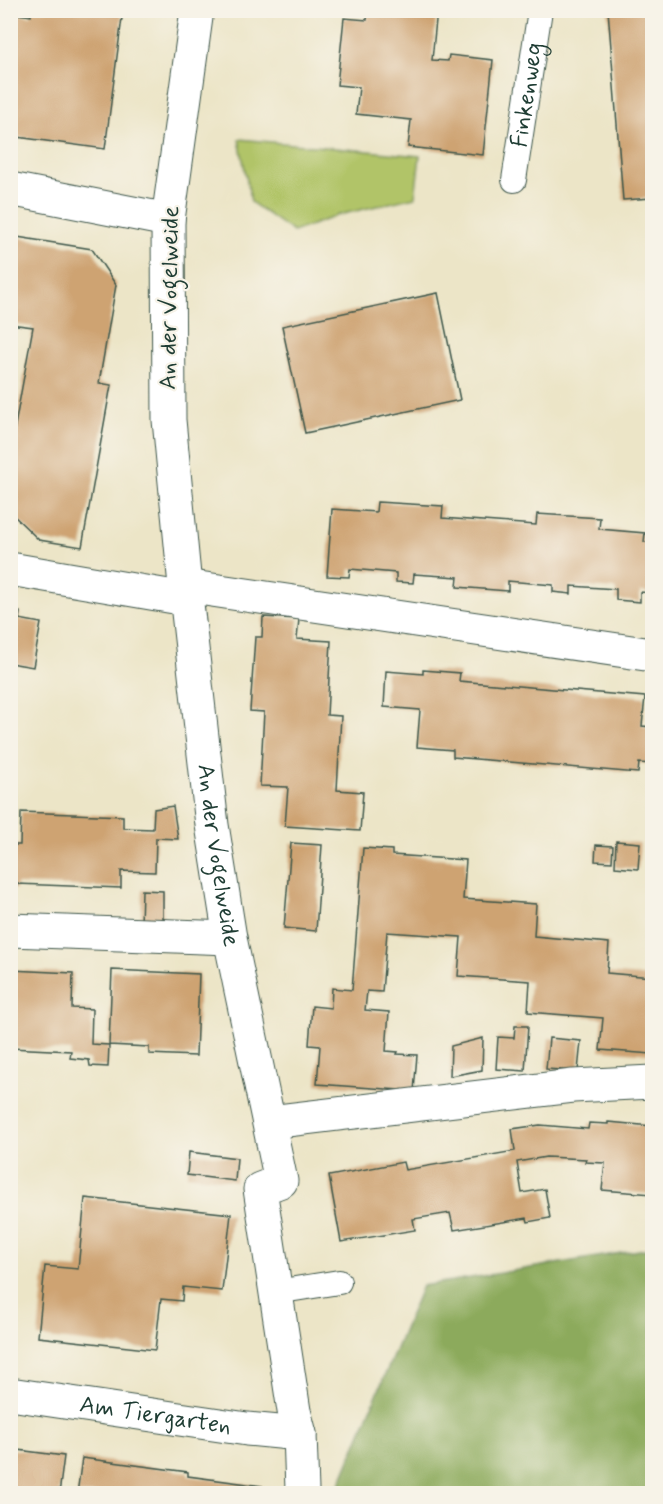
<svg xmlns="http://www.w3.org/2000/svg" width="663" height="1504" font-family="Mynerve,sans-serif">
<style>
.green{fill:#b1c468;stroke:#68804e;stroke-width:1.5}
.forest{fill:#8caa5c;stroke:#567448;stroke-width:1.5}
.building{fill:#cea372}
.lines{fill:none;stroke-linecap:round;stroke-linejoin:round}
.service-casing{stroke:#3e564a;stroke-width:26}
.minor-casing{stroke:#3e564a;stroke-width:35}
.service{stroke:#fff;stroke-width:24}
.minor{stroke:#fff;stroke-width:33}
.labels{text-anchor:middle;dominant-baseline:central;stroke-width:4.5;stroke-linejoin:round;paint-order:stroke}
.street-label{font-size:24px;fill:#1f3d34;stroke:#f7f3e8}
</style>
<rect width="100%" height="100%" fill="#f7f3e8"/>
<filter id="ink" filterUnits="userSpaceOnUse"><feTurbulence type="fractalNoise" baseFrequency=".0167" numOctaves="2"/><feDisplacementMap in="SourceGraphic" scale="12" xChannelSelector="R" yChannelSelector="G"/><feConvolveMatrix kernelMatrix="1 2 1 2 8 2 1 2 1" color-interpolation-filters="sRGB"/></filter>
<filter id="wash" filterUnits="userSpaceOnUse"><feTurbulence type="fractalNoise" baseFrequency=".008" numOctaves="4" result="noise"/><feDisplacementMap in="SourceGraphic" scale="24" xChannelSelector="R" yChannelSelector="G"/><feGaussianBlur stdDeviation="1.35" result="paint"/><feColorMatrix in="noise" values="0 0 0 0 0 0 0 0 0 0 0 0 0 0 0 0 0 1.4 0 .05"/><feComposite in="paint" operator="in"/></filter>
<g filter="url(#wash)">
<rect width="100%" height="100%" fill="#ece5c7"/>
<path class="green" d="M 239,139 L 420,156 L 415,197 L 339,215 L 293,232 L 251,202 Z"/>
<path class="forest" d="M 652,1248 L 652,1493 L 336,1493 L 422,1286 Z"/>
<g id="blocks">
<path class="building" d="M 31,10 L 123,10 L 105,149 L 10,136 L 10,13 L 31,16 Z
M 368,10 L 437,10 L 432,60 L 448,61 L 449,55 L 493,60 L 483,155 L 408,147 L 411,120 L 356,114 L 359,87 L 337,85 L 344,18 L 367,20 Z
M 608,10 L 652,10 L 652,198 L 623,200 Z
M 11,236 L 92,249 L 116,285 L 99,383 L 111,385 L 82,547 L 39,540 L 10,512 L 10,453 L 33,327 L 10,324 Z
M 438,293 L 460,400 L 305,433 L 282,326 Z
M 377,502 L 443,506 L 442,518 L 536,525 L 537,514 L 600,518 L 599,529 L 645,533 L 644,542 L 652,543 L 652,593 L 640,592 L 640,602 L 616,600 L 616,589 L 571,586 L 571,594 L 553,592 L 553,585 L 508,581 L 508,591 L 457,587 L 458,577 L 414,574 L 413,583 L 396,582 L 396,573 L 350,569 L 349,577 L 327,576 L 332,509 L 376,512 Z
M 10,610 L 20,612 L 19,619 L 41,623 L 33,667 L 10,663 Z
M 263,617 L 299,619 L 297,639 L 331,641 L 327,715 L 341,716 L 337,790 L 363,792 L 360,831 L 285,826 L 288,787 L 260,786 L 264,712 L 250,711 L 255,637 L 262,637 Z
M 423,670 L 460,673 L 459,681 L 645,697 L 642,726 L 652,727 L 652,764 L 639,763 L 638,773 L 453,757 L 453,750 L 417,747 L 420,710 L 384,707 L 386,671 L 423,674 Z
M 173,806 L 178,839 L 156,838 L 155,872 L 121,871 L 121,888 L 17,884 L 16,889 L 10,888 L 10,845 L 20,845 L 21,812 L 123,816 L 123,828 L 153,829 L 154,809 Z
M 616,841 L 640,843 L 638,869 L 615,867 Z
M 291,843 L 322,845 L 316,931 L 284,928 Z
M 596,845 L 613,846 L 612,862 L 595,861 Z
M 363,848 L 392,850 L 392,855 L 466,860 L 463,899 L 536,904 L 534,936 L 609,943 L 607,973 L 652,977 L 652,1054 L 600,1050 L 603,1018 L 528,1012 L 530,981 L 458,976 L 461,937 L 387,932 L 382,992 L 367,991 L 365,1010 L 389,1012 L 386,1051 L 398,1052 L 397,1054 L 417,1055 L 414,1091 L 317,1084 L 320,1046 L 309,1045 L 312,1006 L 331,1008 L 332,988 L 352,990 Z
M 142,890 L 163,891 L 163,925 L 141,925 Z
M 10,970 L 73,973 L 72,1008 L 92,1009 L 91,1044 L 109,1045 L 108,1067 L 90,1066 L 89,1060 L 70,1058 L 71,1051 L 10,1048 Z
M 112,970 L 199,974 L 196,1056 L 149,1054 L 149,1047 L 109,1045 Z
M 515,1026 L 528,1026 L 525,1071 L 496,1069 L 498,1037 L 514,1038 Z
M 483,1038 L 482,1070 L 450,1076 L 451,1046 Z
M 549,1038 L 581,1041 L 578,1071 L 546,1069 Z
M 608,1122 L 652,1126 L 652,1194 L 602,1190 L 605,1163 L 585,1162 L 586,1159 L 546,1157 L 517,1162 L 522,1193 L 545,1189 L 550,1218 L 528,1222 L 527,1218 L 454,1230 L 450,1213 L 413,1219 L 415,1230 L 341,1242 L 329,1176 L 403,1162 L 405,1170 L 515,1151 L 512,1129 L 540,1125 L 588,1129 L 589,1123 L 608,1124 Z
M 189,1152 L 237,1158 L 235,1181 L 187,1175 Z
M 85,1198 L 231,1214 L 222,1291 L 183,1287 L 182,1301 L 161,1299 L 155,1350 L 38,1337 L 45,1266 L 78,1269 Z
M 10,1449 L 64,1456 L 59,1494 L 10,1494 Z
M 82,1458 L 188,1472 L 188,1476 L 262,1486 L 261,1494 L 77,1494 Z"/>
</g>
</g>
<g filter="url(#ink)">
<use href="#blocks" fill-opacity="0" stroke="#3e564a" stroke-width="1.5"/>
<g class="lines">
<g class="service-casing">
<g id="service">
<path id="s1" d="M 514,180 L 540,10"/>
<path d="M 276,1292 L 339,1282"/>
</g>
</g>
<g class="minor-casing">
<g id="minor">
<path id="s2" d="M 197,10 L 168,220 L 169,420 L 185,586 L 212,825 L 230,938 L 281,1181 L 260,1189 L 294,1411 L 300,1434 L 302,1490"/>
<path d="M 10,189 L 168,220"/>
<path d="M 10,569 L 186,599"/>
<path d="M 185,586 L 652,655"/>
<path d="M 10,930 L 230,938"/>
<path d="M 270,1122 L 573,1086 L 652,1082"/>
<path id="s3" d="M 10,1394 L 247,1429 L 300,1434"/>
</g>
</g>
<use href="#service" class="service"/>
<use href="#minor" class="minor"/>
</g>
</g>
<g class="labels">
<g class="street-label">
<text stroke="none"><textPath href="#s1" startOffset="86">Finkenweg</textPath></text>
<text transform="translate(170 298) rotate(-89)">An der Vogelweide</text>
<text stroke="none"><textPath href="#s2" startOffset="850">An der Vogelweide</textPath></text>
<text stroke="none"><textPath href="#s3" startOffset="147">Am Tiergarten</textPath></text>
</g>
</g>
<rect width="663" height="1504" fill="none" stroke="#f7f3e8" stroke-width="36"/>
</svg>
